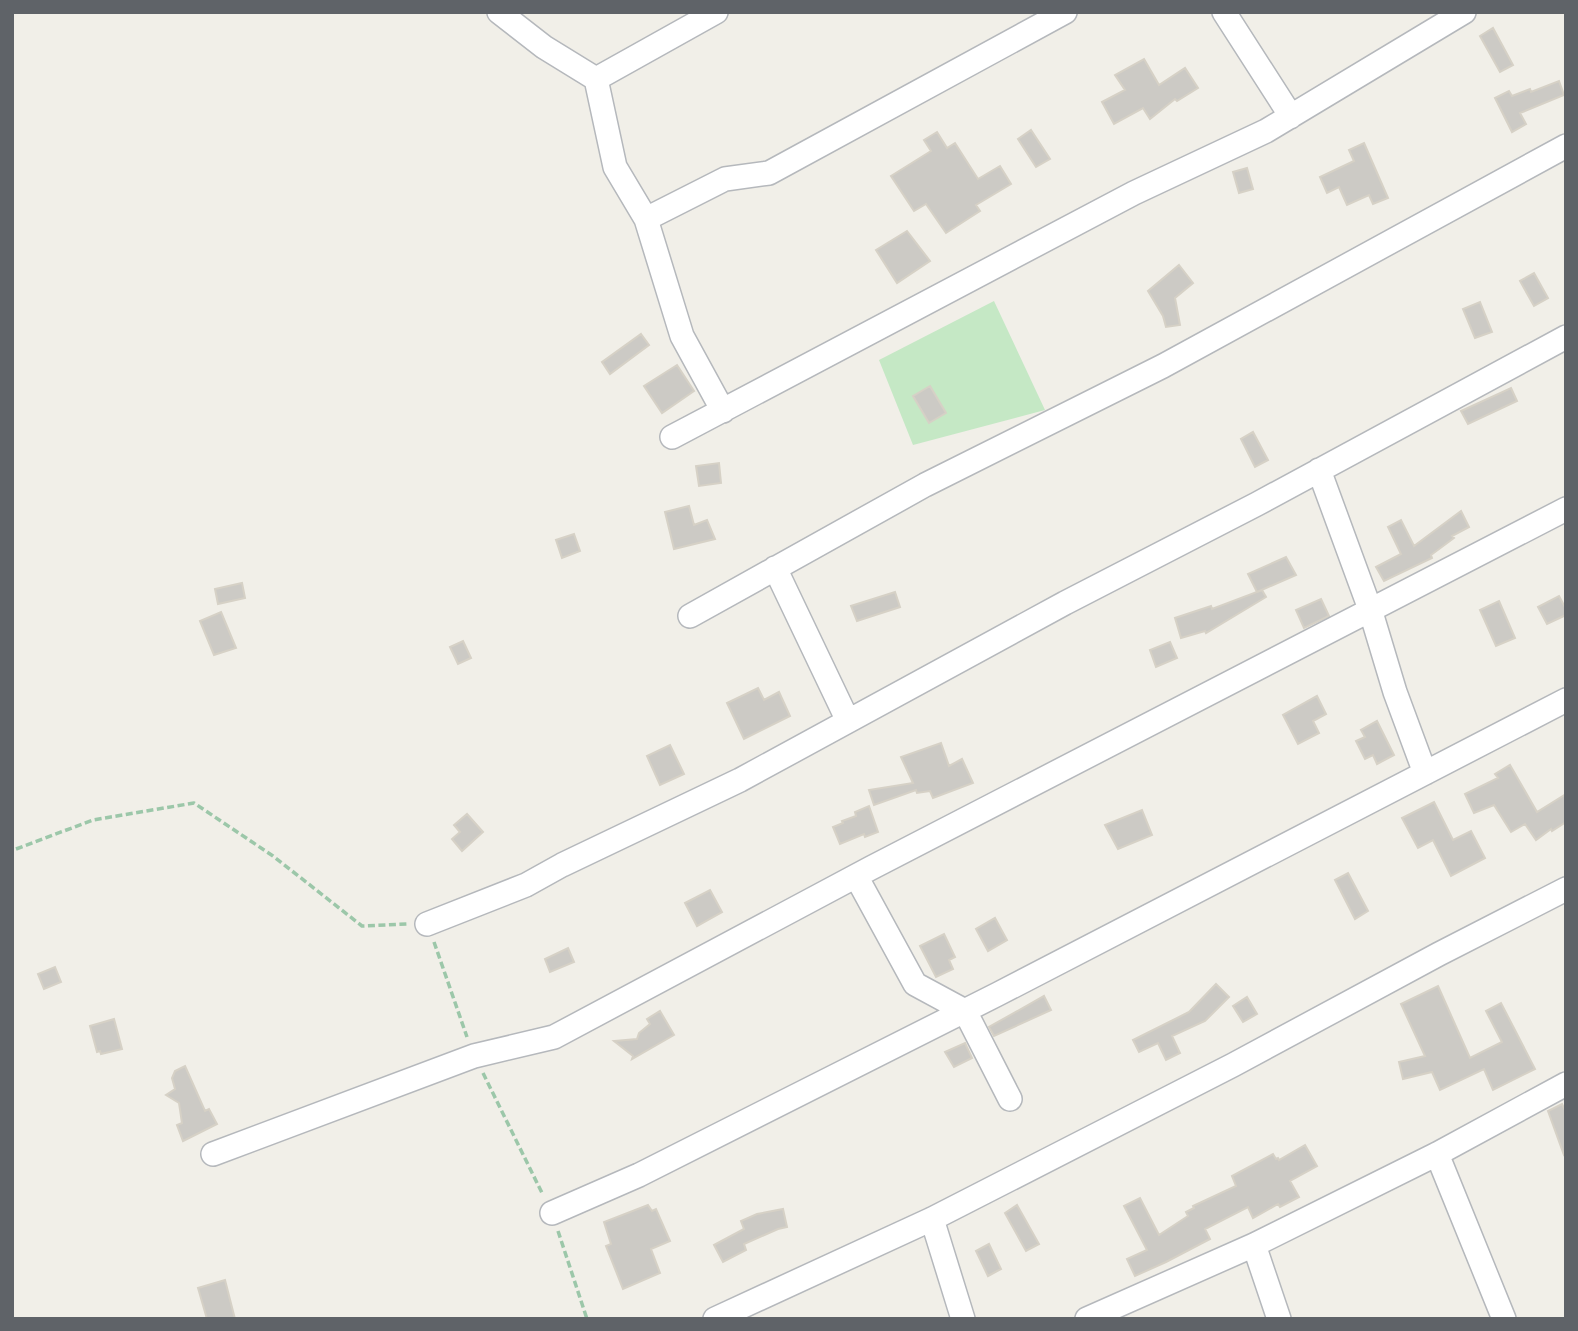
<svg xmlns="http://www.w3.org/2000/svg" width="1578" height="1331" font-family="'Titillium Web',sans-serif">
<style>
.green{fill:#c5e8c5}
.building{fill:#cccac5;stroke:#d6d1c6;stroke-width:2}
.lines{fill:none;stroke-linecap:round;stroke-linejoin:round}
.minor-casing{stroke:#b5b8bc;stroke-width:26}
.path{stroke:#9cc7a9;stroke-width:3.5;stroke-dasharray:7 3.5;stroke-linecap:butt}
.minor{stroke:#fff;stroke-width:23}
</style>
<rect width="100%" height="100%" fill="#f1efe8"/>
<path class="green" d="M 994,301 L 1045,410 L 913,445 L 879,360 Z"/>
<path class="building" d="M 1493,28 L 1513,65 L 1500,72 L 1480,36 Z
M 1144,59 L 1159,85 L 1185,68 L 1198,88 L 1177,101 L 1175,99 L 1150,119 L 1143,108 L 1114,124 L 1102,102 L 1125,90 L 1115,75 Z
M 1559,81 L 1564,95 L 1520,113 L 1526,124 L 1512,132 L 1495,98 L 1509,91 L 1512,96 L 1530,89 L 1531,92 Z
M 1031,130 L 1050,159 L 1036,167 L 1018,139 Z
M 937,132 L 947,148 L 955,143 L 978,179 L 1000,166 L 1011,184 L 976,205 L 980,211 L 946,233 L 926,204 L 914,211 L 891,176 L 931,151 L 924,140 Z
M 1364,143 L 1388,198 L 1373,204 L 1369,195 L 1347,205 L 1339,187 L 1327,193 L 1320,177 L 1354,161 L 1349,150 Z
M 1247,168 L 1253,189 L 1239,193 L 1233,172 Z
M 907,231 L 930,261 L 897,283 L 876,250 Z
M 1179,265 L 1193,283 L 1175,298 L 1180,325 L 1166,327 L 1163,316 L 1148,291 Z
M 1534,273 L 1548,298 L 1534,306 L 1520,281 Z
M 1480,302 L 1492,332 L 1475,338 L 1463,309 Z
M 641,334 L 649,345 L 610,374 L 602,362 Z
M 677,365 L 694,391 L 662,413 L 644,386 Z
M 930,386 L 946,413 L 929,423 L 913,396 Z
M 1511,388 L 1517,401 L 1468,424 L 1461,411 Z
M 1253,432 L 1268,460 L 1255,467 L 1241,439 Z
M 719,463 L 721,483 L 699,486 L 696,466 Z
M 689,506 L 694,525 L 707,520 L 715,539 L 674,549 L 665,512 Z
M 1461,511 L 1469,527 L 1452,536 L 1454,538 L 1431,555 L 1432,558 L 1384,581 L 1376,567 L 1401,554 L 1388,527 L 1401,520 L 1414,546 Z
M 574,534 L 580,551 L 562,558 L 556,540 Z
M 1286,557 L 1296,575 L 1257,592 L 1262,590 L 1266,597 L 1206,633 L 1205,631 L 1181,638 L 1175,618 L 1211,606 L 1212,609 L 1257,592 L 1248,574 Z
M 242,583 L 245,598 L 218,604 L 215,589 Z
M 895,592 L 900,607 L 857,621 L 851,606 Z
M 1559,596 L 1566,609 L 1566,615 L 1547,624 L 1538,607 Z
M 1321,599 L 1329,616 L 1304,628 L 1296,610 Z
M 1499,601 L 1515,638 L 1496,646 L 1480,610 Z
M 221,612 L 236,648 L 214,655 L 200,621 Z
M 463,641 L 471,658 L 458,664 L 450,647 Z
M 1170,642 L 1177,658 L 1156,667 L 1150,650 Z
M 758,688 L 764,700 L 779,692 L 790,716 L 744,739 L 727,703 Z
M 1317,696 L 1326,714 L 1313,721 L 1319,733 L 1298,744 L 1283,715 Z
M 1377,721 L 1394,755 L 1377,764 L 1373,755 L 1365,759 L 1356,741 L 1365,737 L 1361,730 Z
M 941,743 L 949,766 L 962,759 L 973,783 L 933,798 L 930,791 L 917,793 L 916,790 L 874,805 L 869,790 L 913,783 L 901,757 Z
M 670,745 L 684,774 L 660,785 L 647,756 Z
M 1510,765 L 1537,812 L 1566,794 L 1566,822 L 1552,831 L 1551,829 L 1536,840 L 1525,824 L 1511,832 L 1494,805 L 1474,813 L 1465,794 L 1498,778 L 1495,774 Z
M 1434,802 L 1453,840 L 1471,831 L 1485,858 L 1451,876 L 1433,840 L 1418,848 L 1402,818 Z
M 869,806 L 878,832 L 865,837 L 864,834 L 840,844 L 833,827 L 843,823 L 842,821 L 856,816 L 855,812 Z
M 1142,810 L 1152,835 L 1118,849 L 1105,825 Z
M 467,814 L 483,832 L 462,851 L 452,839 L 460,832 L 454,825 Z
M 1348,873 L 1368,911 L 1355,919 L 1335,880 Z
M 710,890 L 722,912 L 697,926 L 685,903 Z
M 995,918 L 1007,940 L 988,951 L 976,929 Z
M 944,934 L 955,957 L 949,960 L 953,969 L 936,977 L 920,946 Z
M 568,948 L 574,962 L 550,972 L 545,959 Z
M 55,967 L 61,982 L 44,989 L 38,974 Z
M 1216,984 L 1229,997 L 1205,1021 L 1172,1036 L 1180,1053 L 1166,1060 L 1158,1043 L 1139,1052 L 1133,1040 L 1189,1012 Z
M 1438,986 L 1470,1058 L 1502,1042 L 1486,1011 L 1501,1003 L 1535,1069 L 1493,1090 L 1484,1069 L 1440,1090 L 1432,1072 L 1403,1079 L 1399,1062 L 1425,1056 L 1401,1004 Z
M 1044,996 L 1051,1010 L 994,1036 L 989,1027 Z
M 1247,997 L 1257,1014 L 1243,1022 L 1233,1006 Z
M 660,1011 L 674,1035 L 632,1059 L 633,1056 L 614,1041 L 637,1039 L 639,1033 L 650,1024 L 647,1019 Z
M 114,1019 L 122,1049 L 101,1054 L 100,1051 L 97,1052 L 90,1026 Z
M 965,1043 L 972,1058 L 954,1067 L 945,1052 Z
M 185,1066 L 205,1111 L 209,1109 L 217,1124 L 183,1141 L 177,1125 L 182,1123 L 179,1103 L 166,1095 L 175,1089 L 172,1078 L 175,1071 Z
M 1562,1104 L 1566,1112 L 1566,1154 L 1564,1155 L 1548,1111 Z
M 1305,1145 L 1317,1166 L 1290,1181 L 1299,1197 L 1280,1207 L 1278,1204 L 1253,1218 L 1248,1207 L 1205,1229 L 1210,1239 L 1166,1262 L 1135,1276 L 1127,1259 L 1147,1250 L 1124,1206 L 1140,1198 L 1159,1235 L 1188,1216 L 1186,1212 L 1194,1208 L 1193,1206 L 1236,1186 L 1232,1176 L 1273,1154 L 1276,1159 L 1278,1158 L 1279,1160 Z
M 648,1205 L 652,1211 L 656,1209 L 670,1241 L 651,1249 L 660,1273 L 623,1289 L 606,1246 L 611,1244 L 604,1222 Z
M 1017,1205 L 1039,1244 L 1026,1251 L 1005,1213 Z
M 783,1209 L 787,1227 L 778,1229 L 744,1244 L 746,1250 L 723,1262 L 714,1245 L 744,1229 L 741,1221 L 757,1214 Z
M 989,1244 L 1001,1269 L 988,1276 L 976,1251 Z
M 225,1280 L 235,1319 L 207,1319 L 198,1288 Z"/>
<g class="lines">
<g class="minor-casing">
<path id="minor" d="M 499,12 L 544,47 L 596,79 L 716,12
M 1224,12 L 1285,107 L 1290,117
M 596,79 L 615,167 L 646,219 L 682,336 L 723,411
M 646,219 L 725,179 L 769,173 L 1065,12
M 672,437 L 1134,193 L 1266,131 L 1464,12
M 1319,470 L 1370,609 L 1395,692 L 1425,773
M 775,568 L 848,721
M 690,616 L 925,485 L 1163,366 L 1566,146
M 856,876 L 915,984 L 965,1011 L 1010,1099
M 427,924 L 526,885 L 562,865 L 740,780 L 1065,603 L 1257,504 L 1566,337
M 213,1154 L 474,1056 L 554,1037 L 871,868 L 1566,509
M 1437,1154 L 1504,1319
M 552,1213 L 639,1175 L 998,994 L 1566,700
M 932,1219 L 963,1319
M 1254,1245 L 1279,1319
M 715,1319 L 932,1219 L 1233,1065 L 1439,954 L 1566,889
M 1087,1319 L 1254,1245 L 1437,1154 L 1566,1084"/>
</g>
<path class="path" d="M 16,849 L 93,820 L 194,803 L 273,856 L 362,926 L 407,924
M 434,942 L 467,1037
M 483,1073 L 543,1195
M 558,1231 L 587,1319"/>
<use href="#minor" class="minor"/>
</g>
<rect width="1578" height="1331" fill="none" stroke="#5f6368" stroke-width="28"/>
</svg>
